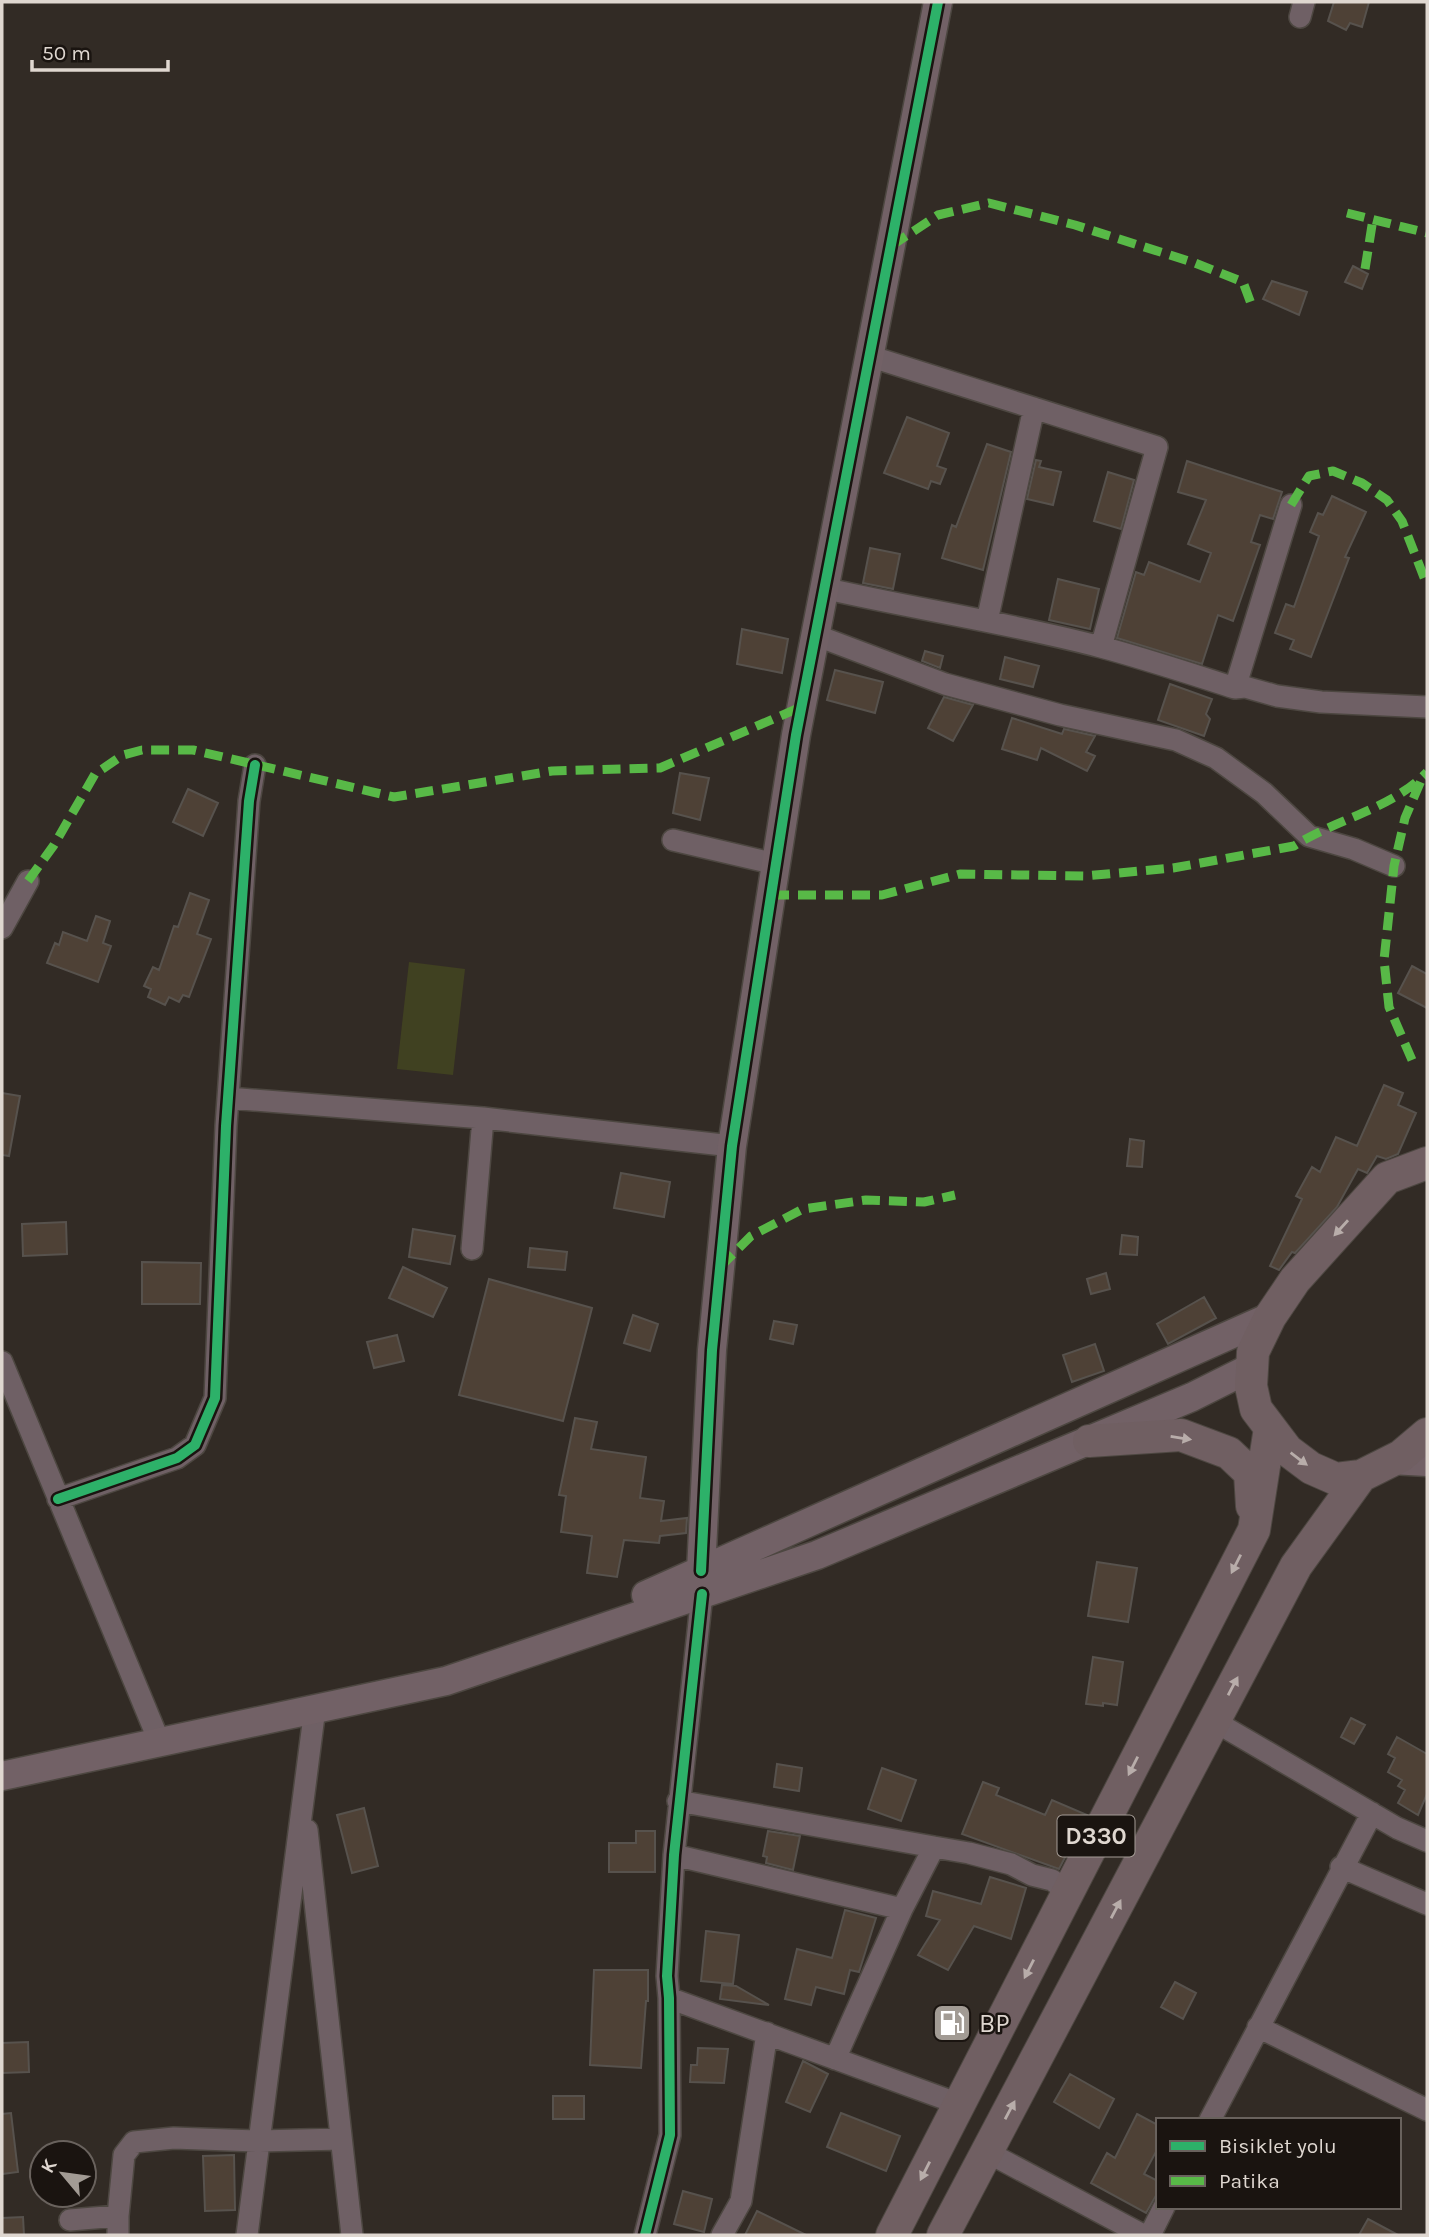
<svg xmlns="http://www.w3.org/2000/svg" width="1429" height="2237" font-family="Karla,sans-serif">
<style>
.green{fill:#404121}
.building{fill:#4e4136;stroke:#57524d;stroke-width:2}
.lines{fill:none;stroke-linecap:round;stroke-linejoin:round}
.street-casing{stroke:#4d4741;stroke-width:24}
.secondary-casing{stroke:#4d4741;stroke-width:31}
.primary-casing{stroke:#4d4741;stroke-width:34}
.street{stroke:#6f6065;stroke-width:21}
.secondary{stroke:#726166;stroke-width:28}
.primary{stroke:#705f62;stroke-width:32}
.quiet{stroke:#58b947;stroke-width:9;stroke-dasharray:18 9;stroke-linecap:butt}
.cycleway-casing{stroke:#1a1410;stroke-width:15}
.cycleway{stroke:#2db169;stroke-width:10}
.oneway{fill:#b8adaa}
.labels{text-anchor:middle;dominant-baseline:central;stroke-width:5;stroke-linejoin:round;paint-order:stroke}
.shield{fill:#1a1410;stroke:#a49c96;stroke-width:2}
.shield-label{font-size:24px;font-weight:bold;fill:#dfd7d0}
.poi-label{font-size:26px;fill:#dfd7d0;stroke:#1a1410;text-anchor:start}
</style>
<rect width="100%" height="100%" fill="#322b25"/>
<path class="green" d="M 409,962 L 465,969 L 453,1075 L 397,1069 Z"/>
<path class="building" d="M 1334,2 L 1369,2 L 1362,27 L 1350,23 L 1346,30 L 1328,21 Z
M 1353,266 L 1368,274 L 1362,289 L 1345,282 Z
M 1272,281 L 1307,292 L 1299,315 L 1263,299 Z
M 907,417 L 949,433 L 937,466 L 946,469 L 940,484 L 931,481 L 928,489 L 884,473 Z
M 987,444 L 1011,452 L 983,570 L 942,558 L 952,525 L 956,527 Z
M 1036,460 L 1041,461 L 1039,467 L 1061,472 L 1053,505 L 1027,499 Z
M 1187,461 L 1282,492 L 1273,519 L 1260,515 L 1251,542 L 1260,545 L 1233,621 L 1218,615 L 1202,664 L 1117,638 L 1136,572 L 1144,575 L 1149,562 L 1200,582 L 1211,553 L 1188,544 L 1206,500 L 1178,492 Z
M 1108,472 L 1134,480 L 1121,529 L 1094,521 Z
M 1332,496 L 1366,512 L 1345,557 L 1349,558 L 1311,657 L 1290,649 L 1294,640 L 1275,633 L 1286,604 L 1294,607 L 1319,536 L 1310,532 L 1318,513 L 1323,515 Z
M 870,548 L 900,554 L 893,589 L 863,583 Z
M 1058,579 L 1099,589 L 1090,629 L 1049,620 Z
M 742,629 L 788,639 L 782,673 L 737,664 Z
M 925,651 L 943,656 L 940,668 L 922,661 Z
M 1005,657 L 1039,666 L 1033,687 L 1000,679 Z
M 835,670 L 883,682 L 875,713 L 827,700 Z
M 1170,684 L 1212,699 L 1206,714 L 1210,719 L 1204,736 L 1158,720 Z
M 944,697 L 973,705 L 953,741 L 928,728 Z
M 1012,718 L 1062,734 L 1064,729 L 1095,736 L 1086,752 L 1095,756 L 1087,771 L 1041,748 L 1037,760 L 1002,749 Z
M 680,773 L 709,778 L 700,820 L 673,813 Z
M 188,789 L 218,803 L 203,836 L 173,822 Z
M 190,893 L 209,900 L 197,934 L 211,939 L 189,997 L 183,995 L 179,1002 L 169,997 L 165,1005 L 148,997 L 151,989 L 144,986 L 153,967 L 159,970 L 174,926 L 178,927 Z
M 96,916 L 110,921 L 103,943 L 111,946 L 98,982 L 47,963 L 55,943 L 59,945 L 63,932 L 87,941 Z
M 1412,966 L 1427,974 L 1427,1008 L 1398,993 Z
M 1384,1085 L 1403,1093 L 1398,1105 L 1416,1113 L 1398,1154 L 1386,1159 L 1377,1156 L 1367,1173 L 1358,1169 L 1337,1207 L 1295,1253 L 1292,1252 L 1279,1270 L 1270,1266 L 1302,1199 L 1296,1196 L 1312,1167 L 1320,1172 L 1336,1137 L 1357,1146 Z
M 2,1093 L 20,1096 L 9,1156 L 2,1155 Z
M 1130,1139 L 1144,1141 L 1142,1167 L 1127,1166 Z
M 621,1173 L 670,1182 L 664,1217 L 614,1208 Z
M 66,1222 L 67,1254 L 23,1256 L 22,1224 Z
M 413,1229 L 455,1236 L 450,1264 L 409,1257 Z
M 1122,1235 L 1138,1237 L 1137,1255 L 1120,1254 Z
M 530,1248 L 567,1252 L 565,1270 L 528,1267 Z
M 142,1262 L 201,1263 L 200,1304 L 142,1304 Z
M 403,1267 L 447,1288 L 433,1317 L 389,1298 Z
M 1106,1273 L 1110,1289 L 1091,1294 L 1087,1279 Z
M 489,1279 L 592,1308 L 563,1421 L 459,1395 Z
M 1204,1297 L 1216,1318 L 1168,1344 L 1157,1324 Z
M 633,1315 L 658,1324 L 650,1351 L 624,1343 Z
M 774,1321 L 797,1325 L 793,1344 L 770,1339 Z
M 397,1335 L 404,1361 L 374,1368 L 367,1342 Z
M 1095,1344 L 1104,1371 L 1072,1382 L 1063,1355 Z
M 575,1418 L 597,1422 L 591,1449 L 646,1457 L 640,1498 L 664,1501 L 661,1521 L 687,1518 L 686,1533 L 660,1536 L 659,1543 L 624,1540 L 617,1577 L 587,1573 L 592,1536 L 561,1532 L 566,1496 L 559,1495 Z
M 1097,1562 L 1137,1568 L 1128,1622 L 1088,1616 Z
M 1093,1657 L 1123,1662 L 1117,1705 L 1103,1703 L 1103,1706 L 1086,1704 Z
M 1351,1718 L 1365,1725 L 1354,1744 L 1341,1737 Z
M 1397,1737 L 1427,1754 L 1427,1794 L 1418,1815 L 1398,1803 L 1405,1790 L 1398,1786 L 1402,1780 L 1388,1772 L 1395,1758 L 1388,1754 Z
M 777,1764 L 802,1768 L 799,1791 L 774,1787 Z
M 882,1768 L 916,1780 L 901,1821 L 868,1809 Z
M 983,1782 L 999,1788 L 996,1795 L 1045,1815 L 1052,1800 L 1087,1815 L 1059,1869 L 962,1834 Z
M 364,1808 L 378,1866 L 352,1873 L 337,1815 Z
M 636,1831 L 655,1831 L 655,1872 L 609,1872 L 609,1843 L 636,1843 Z
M 768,1831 L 800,1836 L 793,1870 L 766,1863 L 767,1857 L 763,1856 Z
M 990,1877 L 1026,1888 L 1011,1939 L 974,1926 L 948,1970 L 918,1955 L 940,1920 L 926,1916 L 933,1891 L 981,1904 Z
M 845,1910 L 876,1918 L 859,1972 L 850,1970 L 844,1994 L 816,1987 L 811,2005 L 785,1999 L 797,1949 L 832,1958 Z
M 706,1931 L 739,1935 L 733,1984 L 701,1981 Z
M 594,1970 L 648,1970 L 648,2001 L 646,2001 L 641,2068 L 590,2065 Z
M 1175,1982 L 1196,1993 L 1183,2019 L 1161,2007 Z
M 722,1985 L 736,1986 L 769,2005 L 720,1999 Z
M 28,2042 L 29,2072 L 2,2073 L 2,2043 Z
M 698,2048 L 728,2049 L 724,2083 L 690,2082 L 691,2065 L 697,2065 Z
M 803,2061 L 828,2074 L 810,2112 L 786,2102 Z
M 1070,2074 L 1114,2099 L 1099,2128 L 1054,2102 Z
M 553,2096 L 584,2096 L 584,2119 L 553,2119 Z
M 11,2113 L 18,2172 L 2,2174 L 2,2114 Z
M 841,2113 L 900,2136 L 886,2171 L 827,2147 Z
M 1137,2114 L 1158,2125 L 1158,2148 L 1144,2174 L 1158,2181 L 1158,2192 L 1146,2213 L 1091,2183 L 1107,2153 L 1115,2158 Z
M 234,2155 L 235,2210 L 205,2211 L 203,2156 Z
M 683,2191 L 712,2199 L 704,2232 L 674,2224 Z
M 757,2211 L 806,2235 L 745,2235 Z
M 23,2217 L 24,2235 L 2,2235 L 2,2218 Z
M 1368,2219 L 1398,2235 L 1359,2235 Z"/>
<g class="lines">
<g class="street-casing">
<path id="street" d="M 1300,17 L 1304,2
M 869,356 L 1157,447 L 1101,647
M 823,588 C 915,609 1010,623 1101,647 C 1146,659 1191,674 1235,688 L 1245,687 L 1277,696 L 1321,702 L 1427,707
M 987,621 L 1034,408
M 815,635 L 945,684 L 1060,715 L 1176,740 L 1216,758 L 1264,793 L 1309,836 L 1354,849 L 1394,866
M 1235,688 L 1291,505
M 673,840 L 776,864
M 2,928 L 28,881
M 228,1098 L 483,1118 L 732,1146
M 472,1249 L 483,1118
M 2,1362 L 159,1741
M 58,1499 L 177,1458 L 195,1445 L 215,1398 L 226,1126 L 249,801 L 255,765
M 1214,1721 L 1397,1828 L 1427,1841
M 678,1801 L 934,1847
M 307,1830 L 352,2235
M 674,1855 L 902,1909
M 1341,1867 L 1427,1904
M 669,1998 L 959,2104
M 1258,2027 L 1427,2110
M 835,2059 L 902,1909 L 934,1847 L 969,1853 L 1011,1864 L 1032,1875 L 1052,1880 L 1068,1892
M 1210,2120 L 1372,1813
M 987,2152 L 1143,2235
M 118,2216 L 124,2155 L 134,2142 L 174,2138 L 259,2141 L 341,2139
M 70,2220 L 118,2216 L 118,2235
M 247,2235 L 315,1708
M 645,2235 L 670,2135 L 669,1998 L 667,1976 L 674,1855 L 702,1594
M 722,2235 L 741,2201 L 767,2033
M 1150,2235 L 1164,2207"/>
</g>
<g class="secondary-casing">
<path id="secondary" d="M 1391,1460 L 1427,1462
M 701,1571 L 712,1350 L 732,1146 L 796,735 L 938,2
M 646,1595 L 1270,1317
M 2,1776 L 446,1681 L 817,1555 L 1192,1397 L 1252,1367"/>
</g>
<g class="primary-casing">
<path id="primary" d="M 1427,1163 L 1387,1178 L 1295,1280 L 1270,1317 L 1253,1352 L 1251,1386 L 1256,1409 L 1287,1450 L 1311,1468 L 1336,1479 L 1361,1476 L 1401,1456 L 1427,1434
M 1089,1441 L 1181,1435 L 1229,1453 L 1250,1473 L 1252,1506
M 892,2235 L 1254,1530 L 1270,1428
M 943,2235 L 1296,1566 L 1361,1476"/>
</g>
<use href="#street" class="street"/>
<use href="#secondary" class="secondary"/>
<use href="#primary" class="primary"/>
<path class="quiet" d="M 1347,213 L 1427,233
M 891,246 L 938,215 L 989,203 L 1075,225 L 1195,263 L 1243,282 L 1253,309
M 1365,269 L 1373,219
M 1291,505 L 1309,476 L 1333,471 L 1362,483 L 1387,500 L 1402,521 L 1427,585
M 28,881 L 54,845 L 95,774 L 123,755 L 142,750 L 193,750 L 394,797 L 552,771 L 660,768 L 801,707
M 771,895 L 882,895 L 960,874 L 1085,876 L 1173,868 L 1294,846 C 1336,819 1392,809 1427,772
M 1412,1060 L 1389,1007 L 1384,960 L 1394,866 L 1405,818 L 1423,776
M 720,1267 L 751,1236 L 803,1209 L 866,1200 L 924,1202 L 955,1195"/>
<g class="cycleway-casing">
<path id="cycleway" d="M 58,1499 L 177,1458 L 195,1445 L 215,1398 L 226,1126 L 249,801 L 255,765
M 701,1571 L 712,1350 L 732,1146 L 796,735 L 938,2
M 645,2235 L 670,2135 L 669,1998 L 667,1976 L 674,1855 L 702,1594"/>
</g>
<use href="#cycleway" class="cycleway"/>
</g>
<defs><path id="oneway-solid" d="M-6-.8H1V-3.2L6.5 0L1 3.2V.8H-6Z" transform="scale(1.75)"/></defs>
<g class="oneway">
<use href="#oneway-solid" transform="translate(1341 1228) rotate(132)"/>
<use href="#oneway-solid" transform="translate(1181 1438) rotate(9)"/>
<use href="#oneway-solid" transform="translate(1299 1459) rotate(37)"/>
<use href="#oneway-solid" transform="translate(1236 1564) rotate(117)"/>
<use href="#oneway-solid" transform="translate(1233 1686) rotate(-62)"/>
<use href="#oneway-solid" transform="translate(1133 1766) rotate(117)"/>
<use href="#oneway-solid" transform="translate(1116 1909) rotate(-62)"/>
<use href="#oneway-solid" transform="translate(1029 1969) rotate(117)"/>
<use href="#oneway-solid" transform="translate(1010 2110) rotate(-62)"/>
<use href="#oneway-solid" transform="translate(925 2171) rotate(117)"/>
</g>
<defs>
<g id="fuel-square" transform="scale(2.0125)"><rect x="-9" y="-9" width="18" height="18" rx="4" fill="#a29b94" stroke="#1a1410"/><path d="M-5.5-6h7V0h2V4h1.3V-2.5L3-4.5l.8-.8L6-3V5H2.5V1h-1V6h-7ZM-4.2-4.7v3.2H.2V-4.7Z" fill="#fff"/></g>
</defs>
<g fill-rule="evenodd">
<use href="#fuel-square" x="952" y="2023"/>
</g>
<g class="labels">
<rect class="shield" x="1057.5" y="1815.5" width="77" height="41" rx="5"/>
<g class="shield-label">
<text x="1096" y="1836">D330</text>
</g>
<g class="poi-label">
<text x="979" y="2023">BP</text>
</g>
</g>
<rect width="1429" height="2237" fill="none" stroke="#dfd7d0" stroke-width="7"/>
<rect x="1156" y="2118" width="245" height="91" fill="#1a1410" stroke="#69625d" stroke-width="2"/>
<rect x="1170" y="2141" width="35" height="10" fill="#2db169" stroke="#69625d" stroke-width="2"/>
<text x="1219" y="2153" font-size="21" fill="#dfd7d0">Bisiklet yolu</text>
<rect x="1170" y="2176" width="35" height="10" fill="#58b947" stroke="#69625d" stroke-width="2"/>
<text x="1219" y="2188" font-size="21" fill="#dfd7d0">Patika</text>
<g transform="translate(63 2174) rotate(299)"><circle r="33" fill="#1a1410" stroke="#69625d" stroke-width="2"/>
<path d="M0-5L12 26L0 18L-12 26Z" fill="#a29b94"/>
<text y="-10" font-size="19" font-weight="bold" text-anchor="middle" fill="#dfd7d0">K</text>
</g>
<path d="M32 60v10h136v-10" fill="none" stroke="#dfd7d0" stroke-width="3.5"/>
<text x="42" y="60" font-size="21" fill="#dfd7d0" stroke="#1a1410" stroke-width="5" paint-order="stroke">50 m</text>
</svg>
